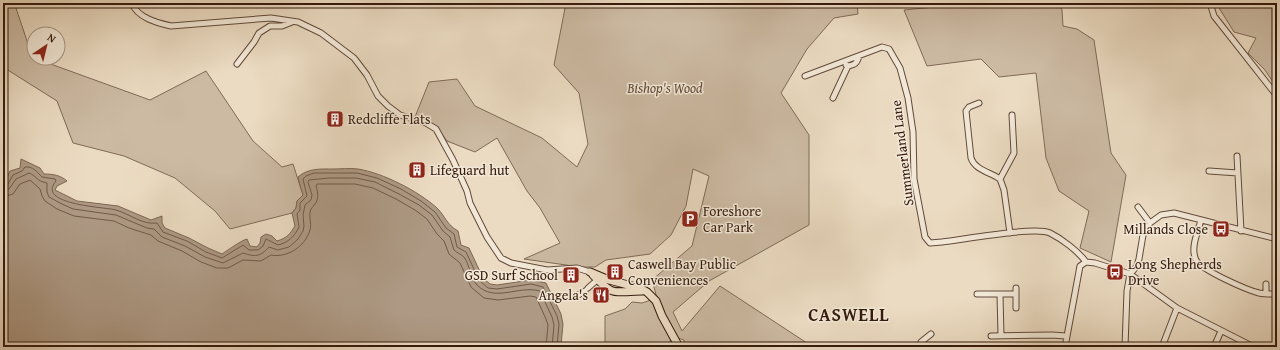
<svg xmlns="http://www.w3.org/2000/svg" width="1280" height="350" font-family="'Gentium Book Plus',serif">
<style>
.green{fill:#ccbaa3;stroke:#806a58}
.water{fill:#ad9984;stroke:#7d6654}
.lines{fill:none;stroke-linecap:round;stroke-linejoin:round}
.shore{stroke:#715a48;stroke-width:1}
.minor-casing{stroke:#624a3a;stroke-width:7}
.major-casing{stroke:#351a0c;stroke-width:9}
.minor{stroke:#f2e8d7;stroke-width:5}
.major{stroke:#ebdbc2;stroke-width:7}
.labels{text-anchor:middle;dominant-baseline:central;stroke-width:3;stroke-linejoin:round;paint-order:stroke}
.park-label{font-size:14px;font-style:italic;fill:#624a39;stroke:#f2e8d7}
.poi-label{font-size:14px;fill:#351a0c;stroke:#f2e8d7;text-anchor:start}
.street-label{font-size:14px;fill:#351a0c;stroke:#f2e8d7}
.district-label{font-size:18px;font-weight:bold;letter-spacing:1px;fill:#351a0c;stroke:#f2e8d7}
</style>
<rect width="100%" height="100%" fill="#ebdbc2"/>
<filter id="stains"><feTurbulence type="fractalNoise" baseFrequency=".005" numOctaves="4"/><feColorMatrix values="0 0 0 0 .2 0 0 0 0 .09 0 0 0 0 .02 0 0 0 .5 -.17"/></filter>
<radialGradient id="worn" r=".72"><stop offset=".6" stop-color="#630" stop-opacity="0"/><stop offset="1" stop-color="#630" stop-opacity=".3"/></radialGradient>
<path class="green" d="M 3,3 L 17,3 L 16,8 L 32,56 L 34,58 L 150,100 L 206,71 L 253,141 L 282,167 L 293,164 L 303,195 L 297,201 L 296,208 L 292,213 L 230,229 L 215,211 L 175,178 L 124,156 L 73,143 L 57,101 L 3,67 Z
M 566,3 L 857,3 L 858,14 L 834,18 L 807,49 L 781,93 L 809,135 L 809,225 L 709,281 L 673,312 L 682,331 L 720,286 L 813,347 L 685,347 L 684,340 L 672,336 L 668,347 L 605,347 L 605,316 L 625,309 L 632,302 L 642,303 L 657,298 L 652,280 L 692,246 L 709,176 L 693,169 L 686,206 L 671,235 L 650,254 L 606,260 L 595,267 L 580,267 L 524,259 L 560,243 L 540,208 L 527,191 L 497,138 L 475,152 L 447,141 L 438,129 L 432,123 L 415,117 L 429,82 L 457,79 L 475,106 L 542,138 L 577,167 L 588,144 L 579,93 L 554,65 Z
M 974,3 L 1059,3 L 1062,10 L 1063,26 L 1077,29 L 1094,40 L 1111,153 L 1126,175 L 1111,262 L 1080,248 L 1089,211 L 1059,191 L 1046,158 L 1036,73 L 999,77 L 981,59 L 927,66 L 904,10 Z
M 1216,3 L 1277,3 L 1277,88 L 1265,70 L 1248,53 L 1256,38 L 1234,32 Z"/>
<path class="water" d="M 21,159 L 40,168 L 44,174 C 53,174 60,175 67,181 L 57,186 L 55,190 L 77,201 L 118,206 L 151,220 L 162,216 L 162,223 L 165,228 L 189,238 L 208,248 L 222,254 C 228,250 242,240 247,239 L 250,246 L 257,247 L 260,243 L 261,237 L 266,234 L 272,236 L 277,241 C 287,238 290,234 295,226 L 292,213 L 296,208 L 297,201 L 303,195 L 300,185 L 298,177 C 308,168 321,169 333,169 C 341,169 350,168 358,169 C 383,173 418,191 437,208 C 445,216 447,225 458,231 L 461,245 L 469,248 L 483,278 L 490,284 L 497,285 L 531,280 L 546,283 L 561,314 L 563,324 L 561,346 L 3,347 L 3,186 L 10,171 L 20,168 Z"/>
<g class="lines">
<path class="shore" d="M 3,186 L 8,184 L 13,175 L 22,171 L 25,167 C 33,166 37,172 42,177 L 55,179 L 56,181 C 35,205 106,207 116,210 C 130,214 142,225 157,223 L 163,232 L 187,241 L 206,252 L 222,258 L 243,245 L 249,250 L 258,250 L 263,246 L 266,239 L 278,245 C 289,242 294,237 299,227 L 297,214 L 300,210 L 300,203 L 307,196 L 303,179 L 306,176 L 314,173 L 357,173 L 377,178 L 401,189 L 421,201 L 435,212 L 446,228 L 454,234 L 457,247 L 466,252 L 479,280 L 488,288 L 497,289 L 531,284 L 543,287 L 557,316 L 559,324 L 557,347
M 3,191 L 9,189 L 16,179 L 29,173 C 37,176 36,181 47,183 L 47,192 L 49,197 L 60,203 L 73,209 L 116,215 L 147,228 L 154,229 L 162,237 L 185,246 L 205,257 L 223,263 L 243,253 C 255,257 260,257 269,247 L 278,250 L 289,247 L 298,239 L 303,231 L 304,226 L 303,215 L 305,205 L 311,200 L 312,195 L 308,182 L 309,180 L 329,178 L 356,178 L 375,182 L 399,194 L 419,205 L 432,215 L 443,231 L 450,237 L 454,250 C 457,253 461,254 464,257 C 470,265 470,278 477,285 C 495,303 518,285 540,291 L 552,317 L 554,325 L 552,347
M 3,197 L 13,194 L 20,184 L 30,180 L 40,189 L 42,196 L 45,201 L 57,209 L 74,216 L 114,221 L 129,228 L 151,235 L 158,241 L 182,251 L 201,262 L 217,268 L 228,268 L 243,260 L 261,261 L 271,255 C 287,258 305,247 310,230 C 312,223 308,216 311,209 C 312,207 314,206 315,204 C 319,199 318,192 316,186 L 317,184 L 355,184 L 373,188 L 396,199 L 415,210 L 427,219 L 437,234 L 444,241 L 449,254 L 460,263 L 471,287 L 484,298 L 498,300 L 530,296 L 536,297 L 546,319 L 548,325 L 546,347"/>
<g class="minor-casing">
<path id="minor" d="M 132,3 C 137,18 158,23 171,26 L 271,18 L 298,22 L 321,33 L 354,58 L 367,75 L 378,96 L 388,106 L 400,115 L 426,123 L 436,129 L 453,160 L 467,191 L 470,203 L 487,237 L 501,258 L 511,263 L 547,270 L 577,268 L 590,272
M 1210,3 L 1214,16 L 1277,96
M 237,64 L 254,42 L 259,33 L 270,26 L 282,26 L 292,22
M 846,65 L 848,66 C 855,65 857,63 859,56
M 805,76 L 882,47 L 889,49 L 900,68 L 908,98 L 913,132 L 914,179 L 925,237 L 930,243 L 942,242 C 962,240 1035,226 1050,233 C 1062,239 1078,251 1086,262 L 1095,263 L 1130,274 L 1177,308 L 1254,347
M 833,98 L 848,66
M 979,103 L 969,107 L 966,111 L 971,158 C 975,170 990,172 1000,179
M 1237,156 L 1241,231
M 1209,171 L 1238,173
M 1138,207 L 1150,223
M 1201,220 C 1198,232 1190,248 1196,260 C 1201,270 1247,290 1259,293 C 1264,294 1270,294 1275,294
M 1010,233 L 1004,190 L 1000,179 L 1014,153 L 1012,115
M 588,288 L 597,280
M 1016,288 L 1016,294
M 1266,293 L 1266,284
M 977,294 L 1000,294
M 575,297 L 585,291
M 991,336 L 1052,335 L 1066,336
M 1001,336 L 1000,294 L 1016,294 L 1016,308
M 924,347 L 921,342 L 931,334
M 1065,347 L 1080,266 L 1086,262
M 1125,347 L 1127,291 L 1130,274 L 1137,266 L 1139,259 L 1143,235 L 1150,223 L 1161,215 L 1174,213 L 1277,239
M 1162,347 L 1177,308
M 1214,347 L 1221,331"/>
</g>
<g class="major-casing">
<path id="major" d="M 590,272 L 609,280 L 640,288 L 647,292 L 656,301 L 662,316 L 679,347
M 593,275 C 615,298 613,291 642,291"/>
</g>
<use href="#minor" class="minor"/>
<use href="#major" class="major"/>
</g>
<defs>
<g id="building-square" transform="scale(0.9)"><rect x="-9" y="-9" width="18" height="18" rx="4" fill="#8f2418" stroke="#f2e8d7"/><path d="M-4-6H4V6H1V3H-1V6H-4ZM-2.5-4.3h1.7v1.8h-1.7ZM.8-4.3h1.7v1.8H.8ZM-2.5-1h1.7V.8h-1.7ZM.8-1h1.7V.8H.8Z" fill="#fff"/></g>
<g id="parking-square" transform="scale(0.9)"><rect x="-9" y="-9" width="18" height="18" rx="4" fill="#8f2418" stroke="#f2e8d7"/><path d="M-3.5-5.5H1a3.5 3.5 0 0 1 0 7H-1V5.5H-3.5ZM-1-3.4V-.6H.8a1.4 1.4 0 0 0 0-2.8Z" fill="#fff"/></g>
<g id="bus-square" transform="scale(0.9)"><rect x="-9" y="-9" width="18" height="18" rx="4" fill="#8f2418" stroke="#f2e8d7"/><path d="M-5-6H5V4H4V6H2V4H-2V6H-4V4H-5ZM-3.5-4V0h7V-4ZM-3.5 1.2v1.5H-2V1.2ZM2 1.2v1.5H3.5V1.2Z" fill="#fff"/></g>
<g id="restaurant-square" transform="scale(0.9)"><rect x="-9" y="-9" width="18" height="18" rx="4" fill="#8f2418" stroke="#f2e8d7"/><path d="M-5-6h1v4h1v-4h1v4h1v-4h1v5L-1.5 .5V6h-2V.5L-5-1ZM5-6V6H3V1.5H1.5Q1.5-4 5-6Z" fill="#fff"/></g>
</defs>
<g fill-rule="evenodd">
<use href="#building-square" x="335" y="119"/>
<use href="#building-square" x="417" y="170"/>
<use href="#parking-square" x="690" y="219"/>
<use href="#bus-square" x="1221" y="229"/>
<use href="#building-square" x="615" y="272"/>
<use href="#bus-square" x="1115" y="272"/>
<use href="#building-square" x="571" y="275"/>
<use href="#restaurant-square" x="601" y="295"/>
</g>
<g class="labels">
<g class="park-label">
<text x="665" y="88">Bishop's Wood</text>
</g>
<g class="poi-label">
<text x="348" y="119">Redcliffe Flats</text>
<text x="430" y="170">Lifeguard hut</text>
<text x="703" y="211">Foreshore<tspan x="703" dy="16">Car Park</tspan></text>
<text x="1208" y="229" text-anchor="end">Millands Close</text>
<text x="628" y="264">Caswell Bay Public<tspan x="628" dy="16">Conveniences</tspan></text>
<text x="1128" y="264">Long Shepherds<tspan x="1128" dy="16">Drive</tspan></text>
<text x="558" y="275" text-anchor="end">GSD Surf School</text>
<text x="588" y="295" text-anchor="end">Angela's</text>
</g>
<g class="street-label">
<text transform="translate(902 153) rotate(-97)">Summerland Lane</text>
</g>
<g class="district-label">
<text x="849" y="314">CASWELL</text>
</g>
</g>
<rect width="1280" height="350" fill="none" stroke="#ebdbc2" stroke-width="16"/>
<rect x="4" y="4" width="1272" height="342" fill="none" stroke="#351a0c" stroke-width="2"/>
<rect x="8" y="8" width="1264" height="334" fill="none" stroke="#351a0c"/>
<g transform="translate(46 46) rotate(35)"><circle r="19" fill="#f2e8d7" stroke="#a69686"/>
<path d="M0-3L7 15L0 10L-7 15Z" fill="#8f2418"/>
<text y="-6" font-size="11" font-weight="bold" text-anchor="middle" fill="#351a0c">N</text>
</g>
<rect width="100%" height="100%" filter="url(#stains)"/>
<rect width="100%" height="100%" fill="url(#worn)"/>
</svg>
